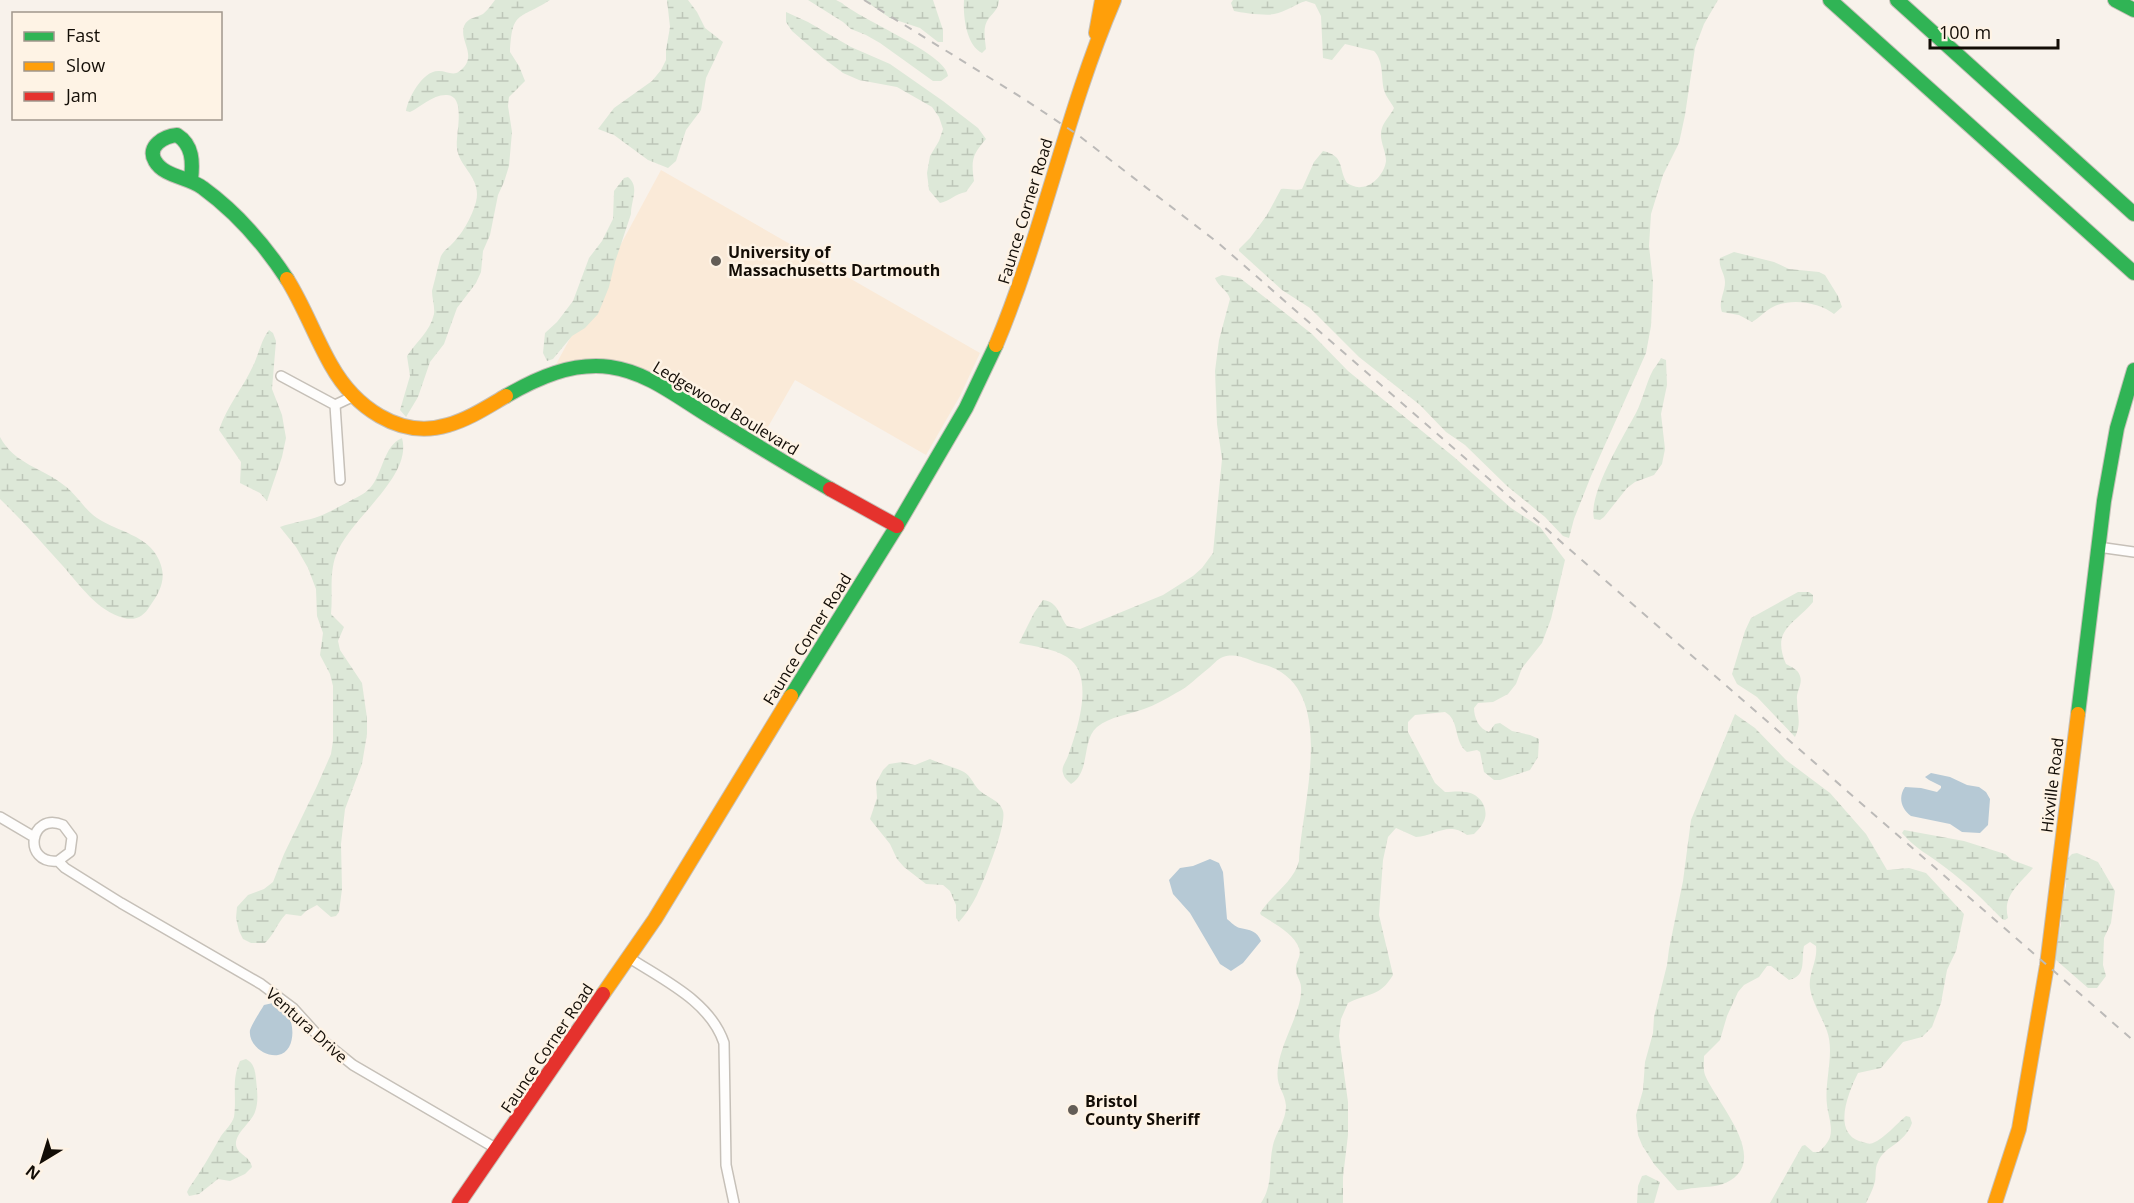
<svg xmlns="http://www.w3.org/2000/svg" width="2134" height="1203" font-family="'Open Sans',sans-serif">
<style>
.built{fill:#faead8}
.wetland{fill:url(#wetland-marsh)}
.water{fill:#b6c9d5}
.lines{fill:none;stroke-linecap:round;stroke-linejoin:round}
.street-casing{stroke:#c6c0b8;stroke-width:12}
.fast-casing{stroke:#c6c0b8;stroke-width:16}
.slow-casing{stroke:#c6c0b8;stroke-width:16}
.jam-casing{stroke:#c6c0b8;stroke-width:16}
.street{stroke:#fefdfc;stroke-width:9}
.fast{stroke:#30b455;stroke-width:14}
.slow{stroke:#ff9f0a;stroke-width:14}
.jam{stroke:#e5322d;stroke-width:14}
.rail{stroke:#bcbab8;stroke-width:2;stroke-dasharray:8 8;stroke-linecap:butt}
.poi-dot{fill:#635d56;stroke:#fef3e5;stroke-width:2}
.labels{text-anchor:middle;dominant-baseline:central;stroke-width:5;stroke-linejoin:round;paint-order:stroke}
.street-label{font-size:16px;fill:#130d06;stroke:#fef3e5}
.poi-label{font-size:16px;font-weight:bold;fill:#130d06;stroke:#fef3e5;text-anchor:start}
</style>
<defs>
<pattern id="wetland-marsh" width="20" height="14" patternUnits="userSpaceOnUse" patternTransform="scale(1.5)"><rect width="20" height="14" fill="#dde8d8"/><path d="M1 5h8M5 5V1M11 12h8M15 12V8" fill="none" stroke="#bdc6b8"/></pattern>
</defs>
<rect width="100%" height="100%" fill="#f8f2eb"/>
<path class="built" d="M 661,170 L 980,353 L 960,396 L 926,455 L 795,380 L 761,439 L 660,381 L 634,368 L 554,368 Z"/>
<path class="wetland" d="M 495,0 L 550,0 C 519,20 512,10 510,52 L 519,66 L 525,81 L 509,97 L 508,106 L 512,132 L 509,166 L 504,182 L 498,195 L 490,235 L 483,251 L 481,272 L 476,283 L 457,308 L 444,344 L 430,362 L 418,397 L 406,417 L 400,410 L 410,376 L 407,356 C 416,342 430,332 434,314 C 435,306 432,299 432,291 C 433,288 440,258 441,256 C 444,251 446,249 450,246 C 461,236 472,217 476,202 C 482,177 459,168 457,148 C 455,136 467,96 447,95 C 433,94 421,107 410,112 L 406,111 C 408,98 423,70 439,71 C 447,71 454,77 461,70 C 478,55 459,42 464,26 C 468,17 476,18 483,14 C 488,10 491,5 495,0 Z
M 667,0 L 688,0 L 697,12 L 705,28 L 723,42 L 706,78 L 701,110 L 686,130 L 676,161 L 668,168 L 648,160 L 614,135 L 598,129 L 614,108 L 652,81 L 661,70 L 666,60 L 666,50 L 670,27 Z
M 808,0 L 836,0 L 842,3 C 861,20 947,54 948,76 L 941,81 L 933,81 L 880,43 L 866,35 L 851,29 L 843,22 Z
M 864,0 L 933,0 L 943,30 L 943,42 L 938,42 L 920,28 L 890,18 Z
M 964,0 L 999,0 C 998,9 995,11 989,18 C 982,27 985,38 986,49 L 982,53 C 966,45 963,16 964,0 Z
M 1233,0 L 1718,0 L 1704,24 L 1695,48 L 1685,115 L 1679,143 L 1663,175 L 1651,214 L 1649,246 L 1653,281 L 1652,305 L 1651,326 L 1646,353 L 1591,476 L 1574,519 L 1569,538 L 1563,536 L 1545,517 L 1507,486 L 1465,445 L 1446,432 L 1420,405 L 1359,357 L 1310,308 L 1282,290 L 1239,251 L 1239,249 L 1250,238 L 1267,215 L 1281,189 C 1288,188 1295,191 1302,189 L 1314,162 L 1323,151 C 1345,156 1338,168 1347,183 C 1351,185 1356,188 1361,187 C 1373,187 1385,172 1386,161 C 1386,150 1378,139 1382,128 C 1384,121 1391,115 1394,108 C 1391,102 1386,97 1384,90 C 1381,78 1384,61 1374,51 L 1345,44 L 1332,60 L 1323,58 L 1321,16 L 1315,4 L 1306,1 C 1295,4 1286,12 1274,14 C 1268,16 1242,13 1234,11 L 1231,3 Z
M 786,12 L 808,22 L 851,47 L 890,64 L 943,101 L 978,128 L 986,139 C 972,155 971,160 974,181 L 966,192 C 955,194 950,201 940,203 L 929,190 L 927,173 L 930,156 L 939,141 L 943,129 L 939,117 L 932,107 L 897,87 L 859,80 L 843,73 L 823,58 L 792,31 L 786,22 Z
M 628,177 C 640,187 631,200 631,214 L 615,262 L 609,287 L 598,314 L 585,328 L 572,336 L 553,359 L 547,361 L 543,353 L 545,333 L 557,322 L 573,301 L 589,258 L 602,241 L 613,219 L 614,191 L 624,178 Z
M 1734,252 L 1774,262 L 1789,269 L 1819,272 L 1825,275 L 1838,296 L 1842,307 L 1834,314 C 1819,302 1789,297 1771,308 C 1764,312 1759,318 1752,322 L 1739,315 L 1722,312 C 1718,301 1725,293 1725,282 C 1725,273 1718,267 1720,258 Z
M 1222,275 L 1240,278 L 1312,334 L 1348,371 L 1454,457 L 1511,508 L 1540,527 L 1565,560 L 1551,619 L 1542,643 L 1522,668 L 1516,684 L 1508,694 L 1493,702 L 1478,703 L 1474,708 C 1474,718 1479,729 1489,732 L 1495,724 L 1500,723 L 1512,731 L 1530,735 L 1539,739 L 1538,757 L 1530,770 L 1500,780 L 1494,780 L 1484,772 L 1480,752 L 1477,750 L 1467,752 C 1453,741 1460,720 1445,712 L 1415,715 L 1408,722 L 1408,732 L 1435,783 L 1445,792 C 1452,792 1458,791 1464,792 C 1479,792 1491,809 1483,823 C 1481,827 1477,831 1474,834 L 1467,835 C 1448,821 1435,836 1416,837 L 1396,828 L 1388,837 L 1383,860 L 1379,915 L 1393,975 C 1380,997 1368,993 1348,1003 L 1341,1019 L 1339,1036 L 1348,1102 L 1348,1135 L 1343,1177 L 1343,1203 L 1261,1203 C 1274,1184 1268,1165 1273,1145 C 1276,1132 1286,1121 1286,1106 C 1285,1091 1275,1087 1278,1067 C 1281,1042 1303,1009 1301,987 C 1301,981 1296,976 1296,970 C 1295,962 1302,957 1299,948 C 1294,933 1273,923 1261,915 L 1260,913 C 1271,895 1294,882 1299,861 C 1301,805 1341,684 1262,664 C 1249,661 1238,652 1223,657 C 1217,659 1213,665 1209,668 C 1198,676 1189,687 1176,693 C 1166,699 1155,705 1144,709 C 1128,715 1111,716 1097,727 C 1081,741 1091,772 1071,784 C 1068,781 1064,778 1063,773 C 1061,767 1066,762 1068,756 C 1077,731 1096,675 1067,657 C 1052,648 1036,647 1019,643 L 1034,613 L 1043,600 C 1059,602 1059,616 1067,626 L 1080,629 L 1163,595 L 1193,576 L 1202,568 L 1213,553 L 1222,459 L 1217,424 L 1215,371 L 1219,340 L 1230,299 C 1228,290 1218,287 1215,278 Z
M 269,330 L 273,333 L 276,341 L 272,389 L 282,415 L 286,438 L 282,457 L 267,501 L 260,493 L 240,483 L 241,462 L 219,430 C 227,406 243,388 253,366 C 259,354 261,340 269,330 Z
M 1661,358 L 1666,360 L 1667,385 L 1661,414 L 1665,449 L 1662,464 L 1654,475 L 1635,482 L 1627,488 L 1604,517 L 1600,520 L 1594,519 C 1588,494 1623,437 1636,413 C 1643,399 1646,383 1653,370 C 1656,366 1659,362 1661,358 Z
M 0,437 C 14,464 43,468 65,486 C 77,495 84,509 97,518 C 118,532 148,535 159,560 C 167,578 161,590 150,606 C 144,616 136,621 124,618 C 97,611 80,585 62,565 C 42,543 22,520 0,499 Z
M 402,438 C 413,477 349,519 336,555 C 329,574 333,594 331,614 L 344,627 L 338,641 L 340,650 L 362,683 L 367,718 L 367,734 L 362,764 L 345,809 L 341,844 L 342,889 L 339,912 L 336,916 L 331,917 L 317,905 L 306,911 L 301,916 L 286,914 C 277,923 274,935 265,943 L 251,943 L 243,939 L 239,931 L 236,918 L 237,907 L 248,895 L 264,889 L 273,882 L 284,854 L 317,786 L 331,754 L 333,741 L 333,686 L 330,674 L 320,655 L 323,633 L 317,616 L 316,589 L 308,568 L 296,547 L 280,527 C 293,522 307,521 320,516 C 330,512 340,506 350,501 C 357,497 365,494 370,488 C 383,474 383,446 402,438 Z
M 1798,592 L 1809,592 L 1813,595 L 1813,602 C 1794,625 1771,629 1786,664 C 1791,667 1798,669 1800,676 C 1803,684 1796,692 1797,699 C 1797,714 1802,723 1795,737 L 1757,697 L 1737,684 L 1732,674 L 1745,631 L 1751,618 Z
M 1735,714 L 1755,728 L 1786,760 L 1830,793 L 1866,834 L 1887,870 L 1909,868 L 1926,873 L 1964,914 L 1956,951 L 1947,970 L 1941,1003 L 1932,1027 L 1922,1037 L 1903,1042 L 1881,1068 L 1858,1073 C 1849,1091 1832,1131 1859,1141 C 1864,1142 1868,1145 1873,1143 C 1885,1138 1896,1124 1906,1116 L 1910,1117 L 1912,1123 C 1904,1145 1885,1145 1878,1162 C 1874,1169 1877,1178 1874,1185 C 1872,1191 1869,1197 1866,1203 L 1770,1203 L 1802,1146 L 1805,1145 L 1813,1152 L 1819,1152 C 1823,1148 1828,1143 1830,1137 C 1833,1127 1828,1115 1827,1105 C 1824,1082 1835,1053 1827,1031 C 1822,1017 1812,1002 1810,988 C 1808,973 1818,961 1816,946 L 1810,942 L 1804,946 C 1801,960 1807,976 1789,980 L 1771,966 L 1767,966 L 1759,977 L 1744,985 L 1738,992 L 1727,1016 L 1720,1040 L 1704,1056 C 1704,1063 1703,1069 1705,1075 C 1716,1102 1768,1156 1731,1180 C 1719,1188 1708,1186 1695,1188 C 1689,1188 1683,1191 1677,1190 L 1654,1164 L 1642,1145 L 1638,1135 L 1636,1115 L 1643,1090 L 1645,1062 L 1653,1033 L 1654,1017 L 1667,965 L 1669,949 L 1683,881 L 1691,820 Z
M 930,759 C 939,763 956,768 964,772 C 971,776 974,785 979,790 C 986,797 1000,800 1003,811 C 1007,825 984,881 977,895 C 972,905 966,914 959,922 L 956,918 L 956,905 L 950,891 L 943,885 L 926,884 L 904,867 L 897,859 L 890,844 L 870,819 L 877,798 L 876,783 L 883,770 L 889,764 L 902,762 L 915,765 Z
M 1904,830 L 1964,841 L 2005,854 L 2012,860 L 2031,867 L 2033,868 C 2020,884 2002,895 2008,918 L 2005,920 L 2002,919 C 1984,900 1966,883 1946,868 C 1931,856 1914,848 1902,833 Z
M 2077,853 L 2098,862 L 2115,891 L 2111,923 L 2104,938 L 2103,965 L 2106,976 L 2097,988 L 2088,988 L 2056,960 L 2054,956 L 2061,924 L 2061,905 L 2066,886 L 2065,868 L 2067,859 L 2072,854 Z
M 246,1059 C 254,1063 255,1070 256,1079 C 257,1090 259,1101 255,1112 C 251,1123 235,1133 236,1145 C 237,1154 250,1156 252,1167 L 245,1174 L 230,1181 L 218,1179 L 199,1194 L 189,1196 L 187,1192 L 189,1188 C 201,1171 211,1154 221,1136 C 225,1130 232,1124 234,1117 C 237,1096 231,1081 240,1061 Z
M 1646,1175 L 1660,1182 L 1654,1203 L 1637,1203 L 1638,1186 L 1642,1176 Z"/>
<path class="water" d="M 1931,773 L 1950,777 L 1967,785 L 1979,787 L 1986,792 L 1990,799 L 1988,825 L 1980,833 L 1962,832 L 1950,824 L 1911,816 C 1901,809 1898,797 1905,787 L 1921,788 L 1937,792 L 1941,788 L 1941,786 L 1929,780 L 1925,777 Z
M 1210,859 L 1219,863 L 1223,872 L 1227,919 C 1231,922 1235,927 1240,928 C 1250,930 1257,931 1261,941 L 1243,963 L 1231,971 L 1220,964 L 1190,913 L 1173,894 L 1169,880 L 1180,868 L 1193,866 Z
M 273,1003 C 278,1007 285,1010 288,1015 C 295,1026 295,1052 278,1055 C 264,1057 248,1044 250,1030 C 252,1024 261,1010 264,1005 Z"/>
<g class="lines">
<g class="street-casing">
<path id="street" d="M 281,376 L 335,405 L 354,396
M 335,405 L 340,480
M 2098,547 L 2134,552
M 0,817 L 34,837
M 58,861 L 70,852 L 72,837 L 63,825 C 29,811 22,865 58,861 L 65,868 L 121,903 L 261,984 L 293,1008 L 322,1040 L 353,1065 L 497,1149
M 628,957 C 663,980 710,1001 724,1043 L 726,1165 L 734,1203"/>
</g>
<g class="fast-casing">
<path id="fast" d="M 1830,0 L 2134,273
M 1897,0 L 2134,214
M 2115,0 L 2134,10
M 191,180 C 193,162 193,145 177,135 C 165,136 146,146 155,161 C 164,177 189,177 203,188 C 236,212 264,244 287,279
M 506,396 C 537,378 572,362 610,367 C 648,372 680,399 712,418 C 751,442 790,466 830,489
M 791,696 L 897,526 L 966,408 L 996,345
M 2078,714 L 2104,501 L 2117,428 L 2134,370"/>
</g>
<g class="slow-casing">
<path id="slow" d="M 1096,33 L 1102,0
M 287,279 C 304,306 315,337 331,365 C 354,406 399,440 448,425 C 469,419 487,407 506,396
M 996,345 C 1043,233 1066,112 1114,0
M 603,994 L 655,919 L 791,696
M 1995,1203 L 2019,1129 L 2047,965 L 2078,714"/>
</g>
<g class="jam-casing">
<path id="jam" d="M 830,489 L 897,526
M 459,1203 L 603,994"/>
</g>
<use href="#street" class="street"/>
<use href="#fast" class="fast"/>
<use href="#slow" class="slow"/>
<use href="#jam" class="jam"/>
<path class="rail" d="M 864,0 L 1024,99 L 1078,135 L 1217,242 L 2134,1041"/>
</g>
<g class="poi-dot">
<circle cx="716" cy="261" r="6"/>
<circle cx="1073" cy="1110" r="6"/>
</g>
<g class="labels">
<g class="street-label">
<text transform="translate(1025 211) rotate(-73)">Faunce Corner Road</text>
<text transform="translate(726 408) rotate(31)">Ledgewood Boulevard</text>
<text transform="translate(807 639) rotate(-58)">Faunce Corner Road</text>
<text transform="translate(2052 785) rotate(-83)">Hixville Road</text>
<text transform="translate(307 1025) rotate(42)">Ventura Drive</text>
<text transform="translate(547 1048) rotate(-56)">Faunce Corner Road</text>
</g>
<g class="poi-label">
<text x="728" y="252">University of<tspan x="728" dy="18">Massachusetts Dartmouth</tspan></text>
<text x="1085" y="1101">Bristol<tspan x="1085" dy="18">County Sheriff</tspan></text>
</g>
</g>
<rect x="12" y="12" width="210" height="108" fill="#fef3e5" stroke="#a0978c" stroke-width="1.5"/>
<rect x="24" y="32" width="30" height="9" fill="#30b455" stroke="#a0978c" stroke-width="1.5"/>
<text x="66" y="42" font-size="18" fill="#130d06">Fast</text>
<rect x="24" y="62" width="30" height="9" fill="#ff9f0a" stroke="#a0978c" stroke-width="1.5"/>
<text x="66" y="72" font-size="18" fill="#130d06">Slow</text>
<rect x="24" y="92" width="30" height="9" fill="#e5322d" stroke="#a0978c" stroke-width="1.5"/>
<text x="66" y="102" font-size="18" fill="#130d06">Jam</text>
<g transform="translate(42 1161) rotate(218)" stroke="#fef3e5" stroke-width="4.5" paint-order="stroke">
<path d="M0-4.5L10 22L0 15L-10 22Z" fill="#130d06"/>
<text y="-9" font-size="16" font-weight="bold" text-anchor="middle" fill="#130d06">N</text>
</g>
<path d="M1930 39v9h128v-9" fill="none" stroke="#130d06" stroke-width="3"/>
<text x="1939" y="39" font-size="18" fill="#130d06" stroke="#fef3e5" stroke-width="4.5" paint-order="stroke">100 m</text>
</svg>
